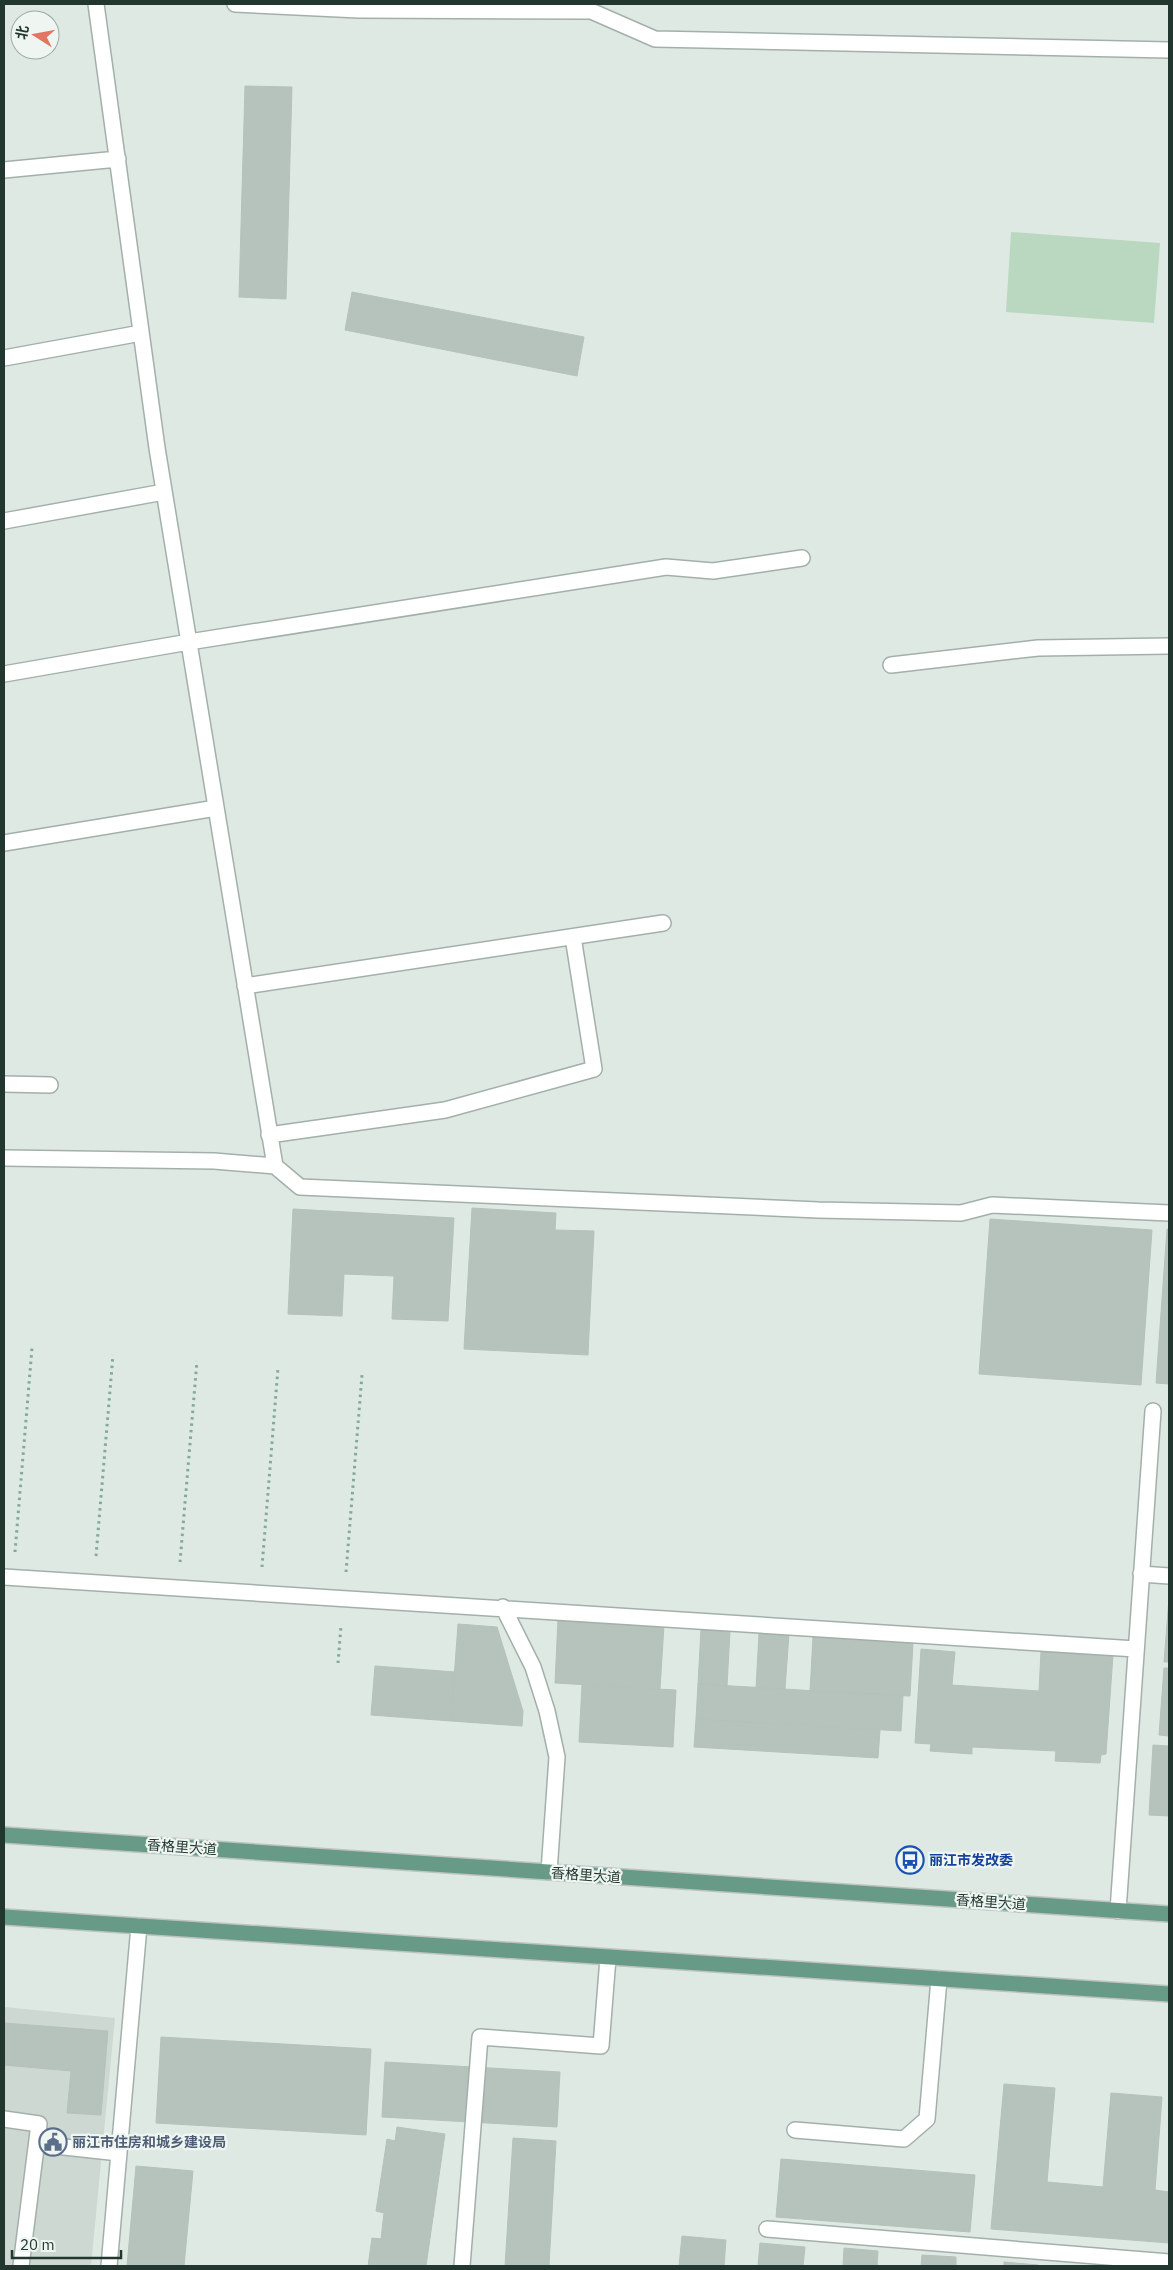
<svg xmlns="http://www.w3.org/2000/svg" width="1173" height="2270" font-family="'IBM Plex Sans','Noto Sans SC',sans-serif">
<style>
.built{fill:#ced8d2}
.green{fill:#bad8bf}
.building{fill:#b5c3bc;stroke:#b3c2ba}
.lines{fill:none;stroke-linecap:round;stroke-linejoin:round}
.minor-casing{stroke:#a3b0aa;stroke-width:18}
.major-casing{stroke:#bdc3c1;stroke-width:18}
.path{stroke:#83a999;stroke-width:3;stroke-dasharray:2.5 4;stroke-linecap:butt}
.minor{stroke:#fff;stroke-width:15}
.major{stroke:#689a88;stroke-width:15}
.labels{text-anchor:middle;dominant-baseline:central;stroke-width:4.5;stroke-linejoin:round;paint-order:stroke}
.street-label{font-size:14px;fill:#22372f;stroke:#eff6f2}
.transit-label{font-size:14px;font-weight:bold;fill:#164399;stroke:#eff6f2;text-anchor:start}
.service-label{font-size:14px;font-weight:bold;fill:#4e5e75;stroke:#eff6f2;text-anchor:start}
</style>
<rect width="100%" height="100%" fill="#dfe9e4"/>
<path class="built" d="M 4,2007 L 115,2018 L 91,2266 L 4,2266 Z"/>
<path class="green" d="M 1011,232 L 1160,243 L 1154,323 L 1006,312 Z"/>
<path class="building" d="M 245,86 L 292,87 L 286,299 L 239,297 Z
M 352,292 L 584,337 L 577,376 L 345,330 Z
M 472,1208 L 556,1213 L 555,1230 L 594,1231 L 588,1355 L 464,1349 Z
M 293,1209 L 454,1218 L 448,1321 L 392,1319 L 394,1276 L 344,1274 L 342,1316 L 288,1314 Z
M 990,1219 L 1152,1230 L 1141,1385 L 979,1374 Z
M 1167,1229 L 1169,1229 L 1169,1384 L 1156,1383 Z
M 1169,1598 L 1169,1662 L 1164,1662 Z
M 558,1619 L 664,1625 L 660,1689 L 555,1683 Z
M 458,1624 L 497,1627 L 523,1711 L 522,1726 L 451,1721 Z
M 701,1629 L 730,1631 L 727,1686 L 698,1684 Z
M 759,1633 L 789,1634 L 785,1689 L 756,1688 Z
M 813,1637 L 913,1643 L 910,1696 L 810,1691 Z
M 921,1649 L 955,1652 L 952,1685 L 1039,1691 L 1041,1651 L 1113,1655 L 1106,1754 L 1101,1755 L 1100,1763 L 1055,1761 L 1056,1751 L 972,1747 L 972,1754 L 930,1751 L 931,1744 L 915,1743 Z
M 375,1666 L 455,1672 L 451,1721 L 371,1715 Z
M 1164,1668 L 1169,1668 L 1169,1736 L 1159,1735 Z
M 698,1684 L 903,1696 L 901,1731 L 696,1719 Z
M 582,1685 L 676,1690 L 673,1747 L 579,1742 Z
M 696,1719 L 880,1730 L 878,1758 L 694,1747 Z
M 1153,1745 L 1169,1746 L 1169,1816 L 1149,1815 Z
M 4,2023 L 108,2031 L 101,2115 L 67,2113 L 71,2071 L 4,2065 Z
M 161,2037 L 371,2049 L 366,2135 L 156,2123 Z
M 385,2062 L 560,2072 L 557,2127 L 382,2117 Z
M 1004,2084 L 1055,2088 L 1047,2182 L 1103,2187 L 1111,2093 L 1162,2097 L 1155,2190 L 1169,2192 L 1169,2243 L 991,2229 Z
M 397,2127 L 445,2134 L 426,2266 L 368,2266 L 372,2238 L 381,2239 L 384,2213 L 376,2211 L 387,2139 L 395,2141 Z
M 513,2138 L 556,2141 L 549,2266 L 505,2266 Z
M 781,2159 L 975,2175 L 970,2232 L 776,2217 Z
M 136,2166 L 193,2171 L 184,2266 L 127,2266 Z
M 682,2236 L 726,2240 L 724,2266 L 679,2266 Z
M 760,2243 L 805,2247 L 803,2266 L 758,2266 Z
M 844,2248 L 878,2251 L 877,2266 L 843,2266 Z
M 922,2255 L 956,2257 L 956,2266 L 921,2266 Z
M 1004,2262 L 1038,2265 L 1038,2266 L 1004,2266 Z"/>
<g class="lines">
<g class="minor-casing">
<path id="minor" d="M 96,4 L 157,448 L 275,1166
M 235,4 L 359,10 L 591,11 L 655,39 L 1169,50
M 4,170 L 118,159
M 4,358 L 141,333
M 4,521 L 164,492
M 891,665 L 1038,648 L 1169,646
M 4,674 L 189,642 L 666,567 L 713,571 L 802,558
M 4,843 L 216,808
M 245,986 L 663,923
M 4,1084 L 50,1085
M 269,1135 L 445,1110 L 594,1069 L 573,937
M 4,1158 L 214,1161 L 275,1166 L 300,1187 L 818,1210 L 961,1213 L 992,1205 L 1169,1213
M 1141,1574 L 1169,1576
M 4,1577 L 1136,1649
M 503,1607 L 533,1667 L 547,1711 L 557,1757 L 549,1872
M 1118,1911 L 1153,1411
M 4,2119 L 39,2124 L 21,2266
M 795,2130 L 904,2139 L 927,2119 L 939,1979
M 37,2144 L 119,2153
M 767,2229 L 1169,2262
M 109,2266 L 139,1926
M 462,2266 L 480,2037 L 601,2046 L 608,1958"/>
</g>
<g class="major-casing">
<path id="major" d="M 4,1835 L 1169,1914
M 4,1917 L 1169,1994"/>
</g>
<path class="path" d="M 15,1552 L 32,1348
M 96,1556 L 113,1355
M 180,1562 L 197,1361
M 262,1567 L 278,1368
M 346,1572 L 362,1375
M 338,1663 L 341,1626"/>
<use href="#minor" class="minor"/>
<use href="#major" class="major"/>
</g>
<defs>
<g id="bus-ring" transform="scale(1.4375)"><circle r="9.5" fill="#eff6f2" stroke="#1a4fb4" stroke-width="1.5"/><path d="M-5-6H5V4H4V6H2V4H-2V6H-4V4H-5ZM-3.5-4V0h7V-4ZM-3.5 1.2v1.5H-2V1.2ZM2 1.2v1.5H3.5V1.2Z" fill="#1a4fb4"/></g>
<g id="civic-ring" transform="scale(1.4375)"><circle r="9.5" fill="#eff6f2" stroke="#5c6f8a" stroke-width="1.5"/><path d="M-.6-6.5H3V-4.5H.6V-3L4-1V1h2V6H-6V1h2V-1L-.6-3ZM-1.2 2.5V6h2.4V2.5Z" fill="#5c6f8a"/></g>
</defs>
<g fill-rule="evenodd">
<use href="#bus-ring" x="910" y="1860"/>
<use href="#civic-ring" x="53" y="2142"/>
</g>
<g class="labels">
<g class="street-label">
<text transform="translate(182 1847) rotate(4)">香格里大道</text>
<text transform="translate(586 1875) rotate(4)">香格里大道</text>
<text transform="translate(991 1902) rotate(4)">香格里大道</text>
</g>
<g class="transit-label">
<text x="929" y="1860">丽江市发改委</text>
</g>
<g class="service-label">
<text x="72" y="2142">丽江市住房和城乡建设局</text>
</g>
</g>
<rect width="1173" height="2270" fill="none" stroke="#22372f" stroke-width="10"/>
<g transform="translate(35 35) rotate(281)"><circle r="24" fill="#eff6f2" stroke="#9daaa4"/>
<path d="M0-4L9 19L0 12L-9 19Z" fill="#e37563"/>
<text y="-8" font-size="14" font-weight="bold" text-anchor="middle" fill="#22372f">北</text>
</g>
<path d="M12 2250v8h109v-8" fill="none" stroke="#22372f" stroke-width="2.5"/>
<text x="20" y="2250" font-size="15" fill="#22372f" stroke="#eff6f2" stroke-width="4" paint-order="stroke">20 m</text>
</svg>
